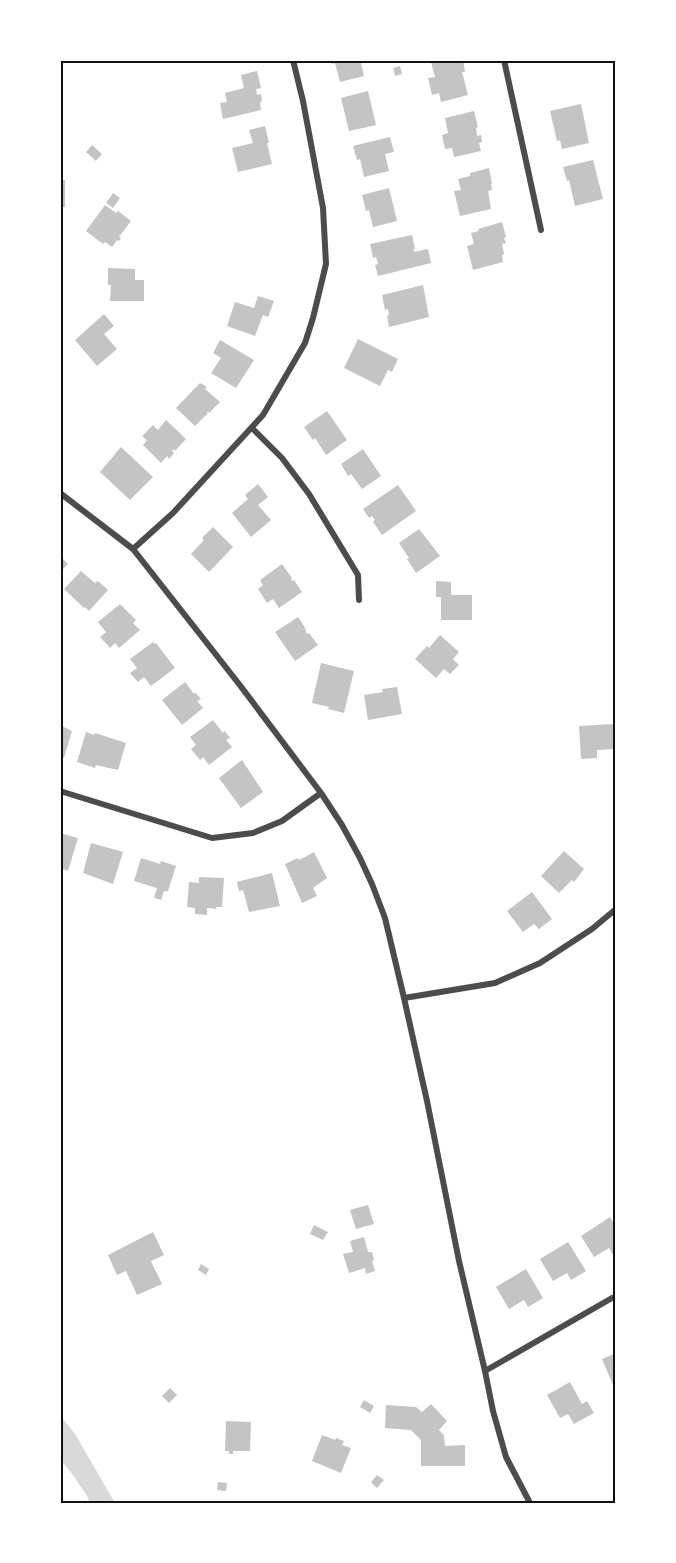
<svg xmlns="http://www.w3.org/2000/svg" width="676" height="1563" font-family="Inter,sans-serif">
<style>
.water{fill:#d9d9d9}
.building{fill:#c4c4c4}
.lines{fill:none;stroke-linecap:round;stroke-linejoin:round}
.minor{stroke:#4c4c4c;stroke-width:6}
.neatline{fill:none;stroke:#111;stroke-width:2}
</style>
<rect width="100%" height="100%" fill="#fff"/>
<path class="water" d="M 60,1415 L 75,1434 L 115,1503 L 90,1503 L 87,1496 L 73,1475 L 60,1459 Z"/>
<path class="building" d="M 331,60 L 360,60 L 364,76 L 340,82 L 335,63 L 332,64 Z
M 440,60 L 463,60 L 465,72 L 462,72 L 468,95 L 441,102 L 439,93 L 432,95 L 428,78 L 435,77 L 431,62 Z
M 400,66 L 402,74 L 395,76 L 393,68 Z
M 257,71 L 261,88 L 256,89 L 257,95 L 261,94 L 262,101 L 260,102 L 261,110 L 223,119 L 220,103 L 227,102 L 225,93 L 244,88 L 241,75 Z
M 368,91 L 376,125 L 349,131 L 341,98 Z
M 581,104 L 589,143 L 562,149 L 560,140 L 557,141 L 550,111 Z
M 474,111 L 478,127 L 476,128 L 477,136 L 481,135 L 482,142 L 479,143 L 481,151 L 454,157 L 452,148 L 445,149 L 442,135 L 448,133 L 445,118 Z
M 265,126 L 269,143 L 267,143 L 272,164 L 238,172 L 232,148 L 253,143 L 249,130 Z
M 390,137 L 394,152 L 385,154 L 389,171 L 364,177 L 360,159 L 357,160 L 353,146 Z
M 92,145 L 102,154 L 96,161 L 86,152 Z
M 593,160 L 603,199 L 575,206 L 569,180 L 567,181 L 563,167 Z
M 489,168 L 492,183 L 491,184 L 492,190 L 488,191 L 491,209 L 460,216 L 454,191 L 461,190 L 458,179 L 470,176 L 470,173 Z
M 60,180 L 65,180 L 65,207 L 60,207 Z
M 389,188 L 397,221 L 373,227 L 369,210 L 366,211 L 362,195 Z
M 113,193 L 120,198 L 113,208 L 106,203 Z
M 105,205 L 116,213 L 118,211 L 131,221 L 119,237 L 121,238 L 119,241 L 117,240 L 112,247 L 105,242 L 103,244 L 86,231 Z
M 502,222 L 506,237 L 504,238 L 506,243 L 502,244 L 504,254 L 502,255 L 503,262 L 473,270 L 467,246 L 474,244 L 471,233 L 479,231 L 478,229 Z
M 412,235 L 415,249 L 413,249 L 414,252 L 428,249 L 431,263 L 378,276 L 375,265 L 378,264 L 376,257 L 373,258 L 370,244 Z
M 108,268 L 135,269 L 135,280 L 144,280 L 144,301 L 110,301 L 111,285 L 108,285 Z
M 423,285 L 429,317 L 389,327 L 387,316 L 389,315 L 388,309 L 385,310 L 382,295 Z
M 258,296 L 274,301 L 268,317 L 263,315 L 255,336 L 227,326 L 235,302 L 254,308 Z
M 104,314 L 114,326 L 104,334 L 117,349 L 97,366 L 75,340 Z
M 358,339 L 398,359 L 392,372 L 388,370 L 380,386 L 344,368 Z
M 220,340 L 254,360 L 236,388 L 211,373 L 221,358 L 213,353 Z
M 200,383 L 207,387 L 205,389 L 220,402 L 209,413 L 208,411 L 207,412 L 208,413 L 195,426 L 176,408 Z
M 327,411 L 347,440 L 326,455 L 315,438 L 313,440 L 304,427 Z
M 166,420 L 186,439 L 175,451 L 174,449 L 172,451 L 174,453 L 169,459 L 167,456 L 161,463 L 143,445 L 147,440 L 142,436 L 153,425 L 158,430 Z
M 121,447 L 153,477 L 130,500 L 100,472 Z
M 363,449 L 381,476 L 362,489 L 351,474 L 348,476 L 341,464 Z
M 258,484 L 268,497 L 258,505 L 271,520 L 251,537 L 232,513 L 248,499 L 245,495 Z
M 398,485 L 416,511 L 382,535 L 373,522 L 375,520 L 372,516 L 369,518 L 363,509 Z
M 213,527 L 233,547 L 209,572 L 191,554 L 204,540 L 202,538 Z
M 419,529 L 440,556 L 416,573 L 407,559 L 409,558 L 399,543 Z
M 60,556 L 68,564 L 60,572 Z
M 282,564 L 292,578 L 291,580 L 292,581 L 294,580 L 302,592 L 279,608 L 273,599 L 267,603 L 258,589 L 263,585 L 260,580 Z
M 81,571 L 95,583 L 98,581 L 108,590 L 89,611 L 85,607 L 84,608 L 64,589 Z
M 436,581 L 451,582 L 451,595 L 472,595 L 472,620 L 441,620 L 441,597 L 436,597 Z
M 120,604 L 136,620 L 133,623 L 140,630 L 119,648 L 115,643 L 110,648 L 100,637 L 106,632 L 98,622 Z
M 298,617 L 304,626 L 307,634 L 309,633 L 318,645 L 295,661 L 275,632 Z
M 440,635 L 459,652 L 453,659 L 459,665 L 450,674 L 444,669 L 436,678 L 415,659 L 427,646 L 429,648 Z
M 153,642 L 155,644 L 156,643 L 175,668 L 151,686 L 144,677 L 138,682 L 130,673 L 137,668 L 130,659 Z
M 321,663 L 354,671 L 344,713 L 328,709 L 329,707 L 312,703 Z
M 185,682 L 194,694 L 195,692 L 201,699 L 197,701 L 203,708 L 182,725 L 162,700 Z
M 397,687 L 402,714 L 368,720 L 364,695 L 383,692 L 382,689 Z
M 213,720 L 223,733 L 225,731 L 230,738 L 226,740 L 232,747 L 209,765 L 203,757 L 200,760 L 191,749 L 196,745 L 190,737 Z
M 613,724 L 614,749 L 597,750 L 597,758 L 581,759 L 579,726 Z
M 60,725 L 72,731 L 64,758 L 60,757 Z
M 86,732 L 94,735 L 95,733 L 126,743 L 118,770 L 96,765 L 95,768 L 77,762 Z
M 242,760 L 263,792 L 241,808 L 219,778 Z
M 60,833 L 78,838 L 68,871 L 60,868 Z
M 91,843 L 123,852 L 113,884 L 83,873 Z
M 564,851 L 584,869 L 574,882 L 572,880 L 559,893 L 541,876 Z
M 314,852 L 327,878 L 313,888 L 317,896 L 302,903 L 285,864 L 298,858 L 299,860 Z
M 141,858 L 160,864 L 161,861 L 176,866 L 168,891 L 164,891 L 161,900 L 154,898 L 157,888 L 134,881 Z
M 272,873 L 280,906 L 249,912 L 243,890 L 239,891 L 237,882 Z
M 199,877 L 224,878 L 222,907 L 216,907 L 216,909 L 207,908 L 207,915 L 195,914 L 195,908 L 187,907 L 189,882 L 199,883 Z
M 532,892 L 552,919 L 539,929 L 534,924 L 523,932 L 507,911 Z
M 368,1205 L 374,1224 L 356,1229 L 350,1210 Z
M 610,1217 L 616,1227 L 616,1253 L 613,1255 L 609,1248 L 594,1257 L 581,1236 Z
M 314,1225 L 328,1232 L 323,1240 L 310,1234 Z
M 153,1232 L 164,1255 L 151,1261 L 162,1284 L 137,1295 L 126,1271 L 117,1275 L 108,1255 Z
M 364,1237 L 368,1252 L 372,1252 L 374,1260 L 372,1261 L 375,1271 L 366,1274 L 365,1268 L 349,1273 L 343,1254 L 353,1252 L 350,1241 Z
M 568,1242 L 586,1271 L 571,1280 L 567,1273 L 553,1281 L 540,1259 Z
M 201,1264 L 209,1269 L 206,1275 L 198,1270 Z
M 526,1269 L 543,1298 L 528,1307 L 524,1300 L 509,1309 L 496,1287 Z
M 616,1353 L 616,1384 L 613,1385 L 602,1359 Z
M 570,1382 L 582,1404 L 587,1401 L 594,1413 L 574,1424 L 568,1414 L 560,1418 L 547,1395 Z
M 170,1388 L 177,1395 L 169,1403 L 162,1396 Z
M 364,1400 L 374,1406 L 370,1413 L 360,1407 Z
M 431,1404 L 447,1421 L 439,1430 L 444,1435 L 445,1446 L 465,1445 L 465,1466 L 421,1466 L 421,1440 L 411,1430 L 385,1428 L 386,1405 L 416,1407 L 422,1412 Z
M 226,1421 L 251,1422 L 250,1451 L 233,1451 L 233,1454 L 229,1454 L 229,1451 L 225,1451 Z
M 322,1435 L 335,1440 L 336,1438 L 344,1441 L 342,1445 L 351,1448 L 341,1473 L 312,1461 Z
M 377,1475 L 384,1480 L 377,1488 L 371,1482 Z
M 218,1482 L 227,1483 L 226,1491 L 217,1490 Z"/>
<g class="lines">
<path class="minor" d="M 504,60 L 541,230
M 252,428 L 282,458 L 309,494 L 358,575 L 359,600
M 60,493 L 133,549 L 239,684 L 321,793 L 342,825 L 360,858 L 372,884 L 385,918 L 404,998 L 427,1101 L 459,1261 L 485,1371 L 493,1411 L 506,1457 L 530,1503
M 133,549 L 173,513 L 263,415 L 305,343 L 313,318 L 326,264 L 323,208 L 303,101 L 293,60
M 60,791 L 212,838 L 253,833 L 282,821 L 321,793
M 404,998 L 495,983 L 540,963 L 592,929 L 616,909
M 485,1371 L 612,1298 L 616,1297"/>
</g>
<rect width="676" height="1563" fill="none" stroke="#ffffff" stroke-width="123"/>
<rect x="62" y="62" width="552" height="1440" class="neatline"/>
</svg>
